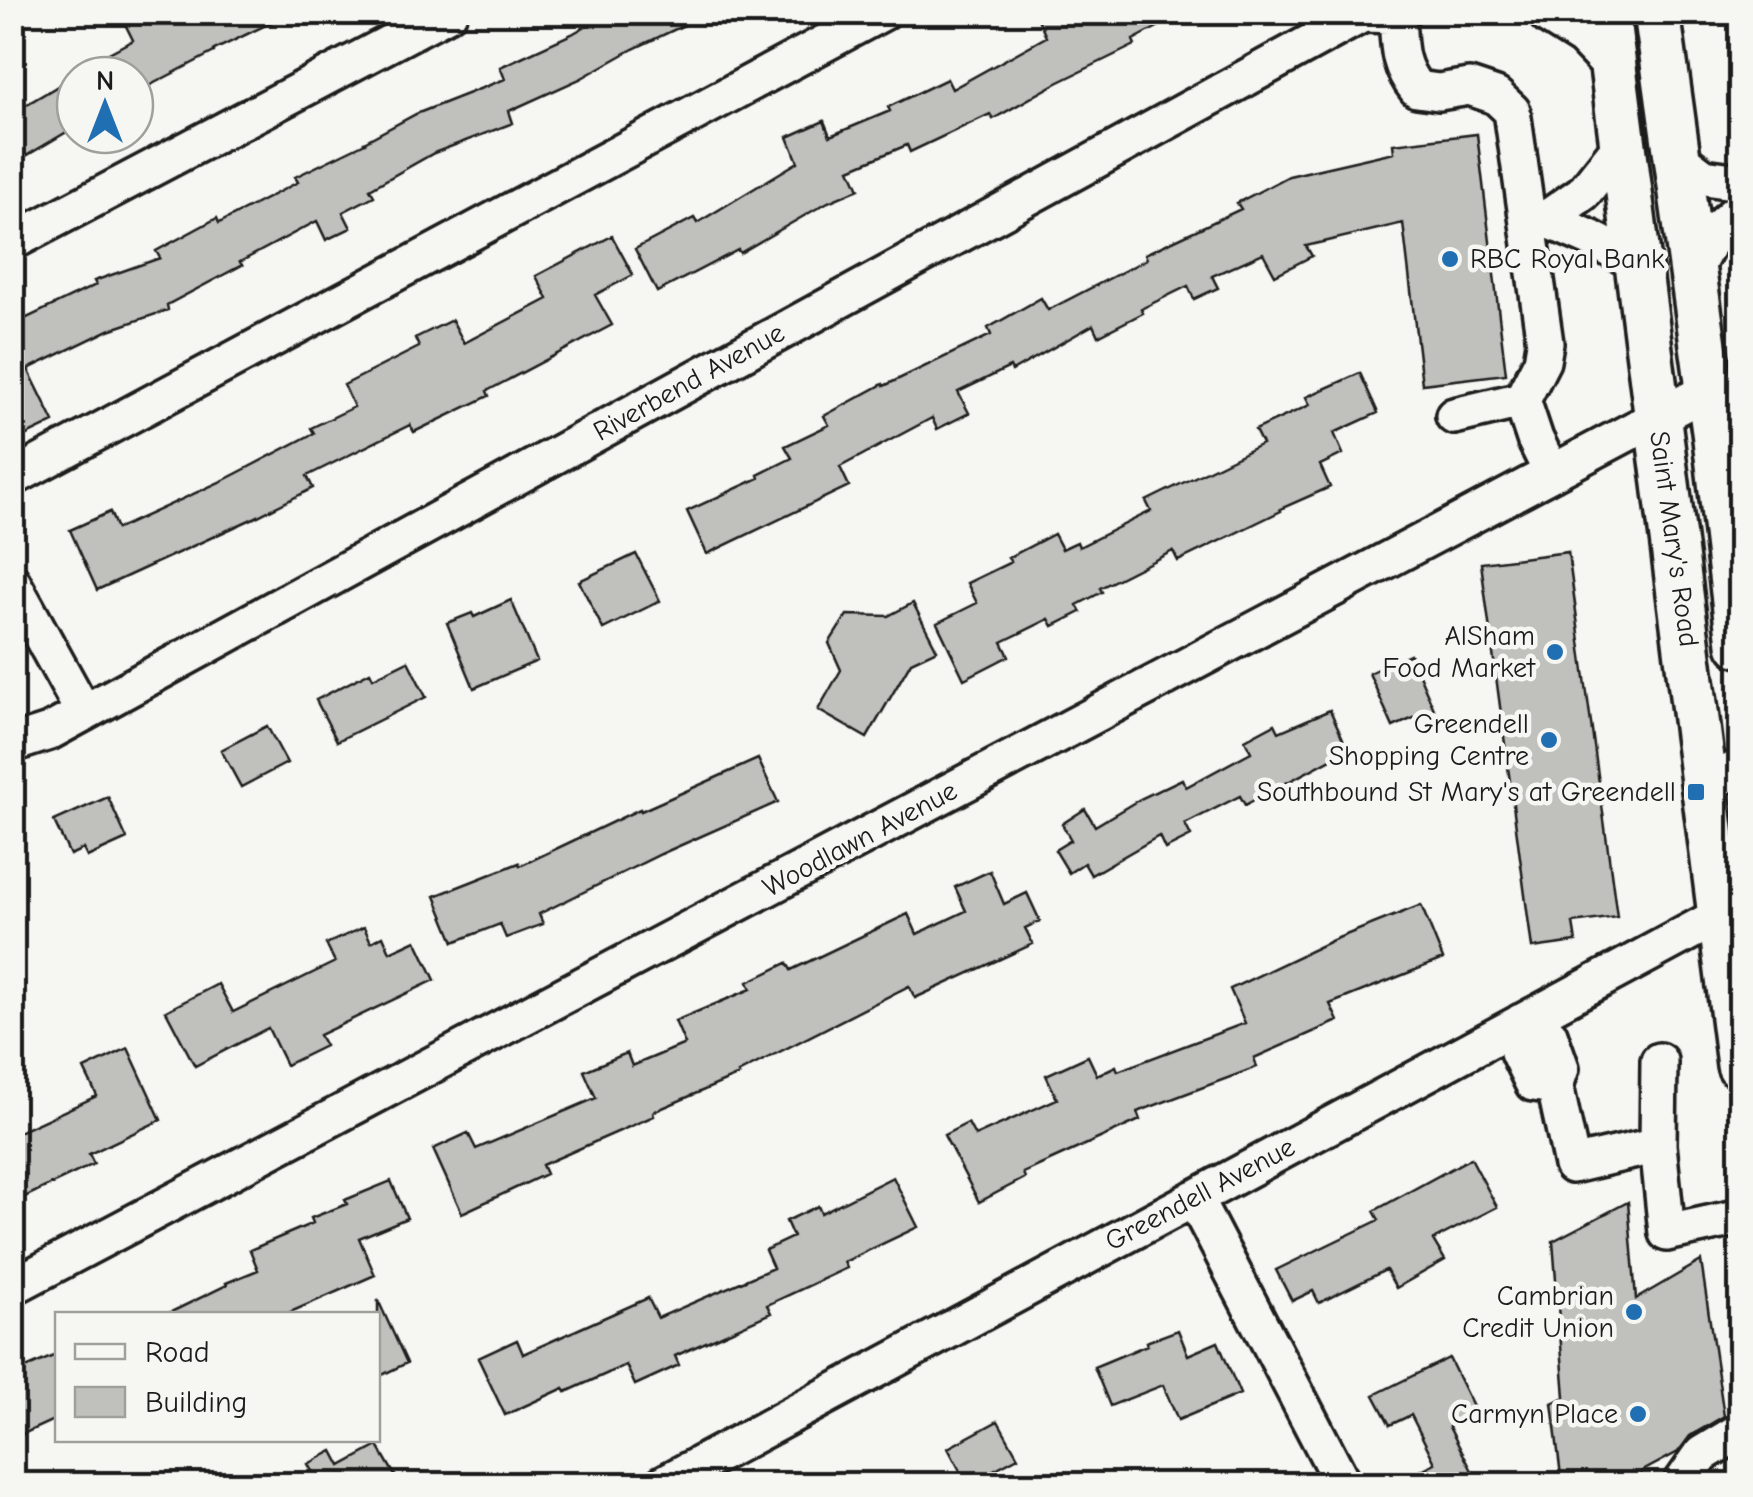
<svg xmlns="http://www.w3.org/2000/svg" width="1753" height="1497" font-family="'Comic Neue',sans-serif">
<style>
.building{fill:#c0c0bd;stroke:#1c1c1c;stroke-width:2.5}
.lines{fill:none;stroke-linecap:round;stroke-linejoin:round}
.minor-casing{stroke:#1c1c1c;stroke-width:42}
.major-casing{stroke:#1c1c1c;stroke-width:52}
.minor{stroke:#f6f6f2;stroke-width:35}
.major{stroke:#f6f6f2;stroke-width:45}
.poi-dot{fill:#1f6fb2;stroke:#f6f6f2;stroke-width:4}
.labels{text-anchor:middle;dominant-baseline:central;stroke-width:9;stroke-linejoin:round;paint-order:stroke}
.poi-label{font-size:28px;fill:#1c1c1c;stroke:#f6f6f2;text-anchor:end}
.street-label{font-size:28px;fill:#1c1c1c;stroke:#f6f6f2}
</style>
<rect width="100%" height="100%" fill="#f6f6f2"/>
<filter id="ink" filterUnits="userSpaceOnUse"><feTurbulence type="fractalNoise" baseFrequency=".01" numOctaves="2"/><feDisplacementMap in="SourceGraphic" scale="20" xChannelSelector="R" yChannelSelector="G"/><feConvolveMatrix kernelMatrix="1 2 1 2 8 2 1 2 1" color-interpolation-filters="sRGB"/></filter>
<g filter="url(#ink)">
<path class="building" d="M 142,12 L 293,12 L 214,50 L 214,52 L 135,93 L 135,75 L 68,75 L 133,40 L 124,22 Z
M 610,12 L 712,12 L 633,49 L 580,79 L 509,111 L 513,123 L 434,153 L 370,189 L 374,196 L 343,212 L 351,228 L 326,240 L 317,221 L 240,262 L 242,265 L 167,305 L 168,310 L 109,330 L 28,369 L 54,422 L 12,442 L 12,325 L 96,285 L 94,281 L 160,258 L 156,251 L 217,218 L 219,223 L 298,182 L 295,177 L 365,143 L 364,142 L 416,114 L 505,79 L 500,67 L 572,34 Z
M 1035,12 L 1186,12 L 1133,40 L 1135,45 L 1057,83 L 993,119 L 990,114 L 910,152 L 907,145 L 850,169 L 859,189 L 828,202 L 740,253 L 738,250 L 657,292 L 635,249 L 694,218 L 697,223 L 798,162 L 788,137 L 824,121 L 830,136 L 890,111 L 888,107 L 947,79 L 952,89 L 1046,37 Z
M 75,76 L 75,127 L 26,156 L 12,134 L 12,113 Z
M 1477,134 L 1506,374 L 1422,384 L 1403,223 L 1306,246 L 1312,256 L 1275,275 L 1263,253 L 1212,276 L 1218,288 L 1194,299 L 1188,286 L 1141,309 L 1143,313 L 1098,336 L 1093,325 L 1012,371 L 1010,367 L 958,392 L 969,413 L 937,429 L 932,418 L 840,467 L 849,486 L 707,554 L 687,511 L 759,478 L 758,475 L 792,458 L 785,446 L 829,425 L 824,416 L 883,384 L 884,386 L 991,335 L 988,328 L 1041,298 L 1048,310 L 1147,259 L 1145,254 L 1241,209 L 1237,203 L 1289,176 L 1394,152 L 1393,144 Z
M 612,236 L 633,275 L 595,295 L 612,325 L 487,391 L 489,396 L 414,432 L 410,425 L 307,476 L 313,488 L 254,518 L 97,590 L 70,530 L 110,512 L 117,529 L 224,480 L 314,433 L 311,428 L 354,407 L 344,385 L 419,347 L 415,338 L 452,320 L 464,343 L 548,299 L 536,276 Z
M 1360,373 L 1378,413 L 1334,433 L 1343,454 L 1320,465 L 1330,487 L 1280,509 L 1281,511 L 1178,561 L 1173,551 L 1100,588 L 1102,592 L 1077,605 L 1081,612 L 1053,626 L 1049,619 L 1002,642 L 1009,656 L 964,679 L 937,623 L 977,603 L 967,583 L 1011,562 L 1008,558 L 1054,534 L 1062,549 L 1077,542 L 1079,547 L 1151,511 L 1146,501 L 1262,444 L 1255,430 L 1310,405 L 1306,397 Z
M 1568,552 L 1617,917 L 1573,923 L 1576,942 L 1532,948 L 1481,563 Z
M 636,554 L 660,601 L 603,629 L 579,581 Z
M 511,600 L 537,661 L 474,688 L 447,623 L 472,613 L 474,617 Z
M 913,603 L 937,650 L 911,662 L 867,738 L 818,710 L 841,670 L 829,643 L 847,615 L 888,616 Z
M 1410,654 L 1434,709 L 1393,727 L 1369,673 Z
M 408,661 L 426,697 L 337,741 L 316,700 L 370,672 L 373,678 Z
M 1330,710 L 1348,750 L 1245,805 L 1240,796 L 1185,824 L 1191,836 L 1165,849 L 1159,836 L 1091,875 L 1084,863 L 1069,873 L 1055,850 L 1071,840 L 1062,824 L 1085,809 L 1095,826 L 1140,799 L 1182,779 L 1186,787 L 1251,752 L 1245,740 L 1275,724 L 1279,732 Z
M 267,726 L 287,763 L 241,787 L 221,750 Z
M 758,759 L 778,802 L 661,854 L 539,914 L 543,924 L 506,938 L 500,924 L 454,942 L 435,896 L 519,863 L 520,866 L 640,809 L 641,811 Z
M 108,797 L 127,839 L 87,857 L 83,849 L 70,855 L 54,821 Z
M 990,871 L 1004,904 L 1027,893 L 1040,921 L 1025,928 L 1033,944 L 915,998 L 909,986 L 738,1073 L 739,1075 L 653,1112 L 654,1116 L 542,1165 L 546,1174 L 462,1213 L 433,1149 L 468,1133 L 476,1149 L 596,1098 L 584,1071 L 627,1053 L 632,1066 L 685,1044 L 675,1021 L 751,989 L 748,982 L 787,963 L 791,970 L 908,914 L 917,934 L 966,911 L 955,887 Z
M 1421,905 L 1443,959 L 1330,1004 L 1338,1021 L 1254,1058 L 1257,1067 L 1137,1112 L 1140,1120 L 1023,1173 L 1025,1178 L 979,1202 L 944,1135 L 968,1123 L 975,1136 L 1057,1099 L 1046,1075 L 1088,1056 L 1097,1075 L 1116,1066 L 1118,1071 L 1245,1023 L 1230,989 L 1333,940 Z
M 364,927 L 371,942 L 383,936 L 390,952 L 416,940 L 435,980 L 319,1035 L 325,1046 L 286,1065 L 268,1028 L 195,1066 L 166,1011 L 218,984 L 233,1012 L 335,962 L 326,944 Z
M 128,1048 L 161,1120 L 89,1154 L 94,1164 L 12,1203 L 12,1135 L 97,1096 L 84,1069 Z
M 1471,1158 L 1497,1207 L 1433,1240 L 1445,1260 L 1396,1288 L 1386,1270 L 1319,1303 L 1313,1291 L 1292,1301 L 1276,1270 L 1379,1220 L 1374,1211 Z
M 893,1177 L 918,1227 L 844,1262 L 847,1268 L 767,1305 L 771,1313 L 675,1356 L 679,1365 L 635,1385 L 626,1365 L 566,1392 L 564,1388 L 505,1415 L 478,1358 L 517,1340 L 523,1354 L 648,1298 L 658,1318 L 773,1268 L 765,1250 L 793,1237 L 786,1221 L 818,1206 L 821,1213 Z
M 391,1181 L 407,1218 L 359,1238 L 375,1275 L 286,1314 L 167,1314 L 227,1285 L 226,1283 L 258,1270 L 250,1250 L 313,1223 L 311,1218 L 347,1204 L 345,1200 Z
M 1628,1202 L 1636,1299 L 1701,1261 L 1724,1416 L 1690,1436 L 1678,1452 L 1641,1472 L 1642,1484 L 1562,1484 L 1552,1403 L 1565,1397 L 1553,1241 Z
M 378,1300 L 407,1363 L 378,1377 Z
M 1178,1330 L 1188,1355 L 1218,1342 L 1240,1394 L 1178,1420 L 1163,1385 L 1110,1406 L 1094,1367 L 1147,1345 L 1146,1342 Z
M 58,1354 L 58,1418 L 12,1439 L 12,1374 Z
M 1449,1358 L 1476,1413 L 1449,1427 L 1479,1484 L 1394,1484 L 1435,1463 L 1411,1415 L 1390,1425 L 1374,1395 Z
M 998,1421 L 1018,1457 L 967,1484 L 948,1448 Z
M 378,1446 L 400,1484 L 308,1484 L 317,1480 L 308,1464 L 333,1451 L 341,1466 Z"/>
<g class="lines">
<g class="minor-casing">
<path id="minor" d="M 1397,15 C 1399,45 1397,64 1417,89 L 1439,92 L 1469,87 L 1496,96 L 1512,111 L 1545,343 L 1542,361 L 1522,400
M 1676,156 L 1704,177 L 1740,182
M 1546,219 L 1590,238 L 1637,263
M 1529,222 L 1546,219 L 1583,193 L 1622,144
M 12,242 L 449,12
M 1692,274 L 1714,232 L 1740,209
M 1454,416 L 1522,400 L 1535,439 L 1552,473
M 12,478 L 883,12
M 12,582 L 84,713
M 12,744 L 49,732 L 1363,14 L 1397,15 L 1402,12
M 1706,785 L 1740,767
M 1521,1022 L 1525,1032 L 1518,1052 L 1533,1083 L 1555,1086 L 1561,1068 L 1549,1034 L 1525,1032
M 1555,1086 L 1572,1165 L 1658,1145 L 1667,1233 L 1740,1217
M 1658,1145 L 1659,1061
M 1194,1198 L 1343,1484
M 12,1287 L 1707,391
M 663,1484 L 1721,915 L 1740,911
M 1681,1484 L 1702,1454 L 1740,1431"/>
</g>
<g class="major-casing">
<path id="major" d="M 1551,12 L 1586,34 L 1612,61
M 1606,12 L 1740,1065
M 1657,12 L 1716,439 L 1740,644"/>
</g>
<use href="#minor" class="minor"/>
<use href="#major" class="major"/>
</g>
</g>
<g class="poi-dot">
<circle cx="1450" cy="259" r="10"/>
<circle cx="1555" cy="652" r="10"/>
<circle cx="1549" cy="740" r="10"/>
<rect x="1686" y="782" width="20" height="20" rx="5"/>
<circle cx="1634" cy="1312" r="10"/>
<circle cx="1638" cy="1414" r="10"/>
</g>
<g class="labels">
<g class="poi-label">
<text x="1470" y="259" text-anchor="start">RBC Royal Bank</text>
<text x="1535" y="636">AlSham<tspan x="1535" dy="32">Food Market</tspan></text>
<text x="1529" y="724">Greendell<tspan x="1529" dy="32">Shopping Centre</tspan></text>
<text x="1676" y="792">Southbound St Mary's at Greendell</text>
<text x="1614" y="1296">Cambrian<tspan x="1614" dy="32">Credit Union</tspan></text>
<text x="1618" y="1414">Carmyn Place</text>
</g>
<g class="street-label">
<text transform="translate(689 382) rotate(-29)">Riverbend Avenue</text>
<text transform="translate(1674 539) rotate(82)">Saint Mary's Road</text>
<text transform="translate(860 839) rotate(-28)">Woodlawn Avenue</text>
<text transform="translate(1200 1194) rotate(-28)">Greendell Avenue</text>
</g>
</g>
<rect width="1753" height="1497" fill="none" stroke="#f6f6f2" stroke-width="50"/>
<rect x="25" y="25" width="1703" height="1447" fill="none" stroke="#1c1c1c" stroke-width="4" filter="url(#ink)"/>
<rect x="55" y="1312" width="325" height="130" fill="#f6f6f2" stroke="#9f9f9c" stroke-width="2.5"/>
<rect x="75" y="1344" width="50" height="15" fill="#f6f6f2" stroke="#9f9f9c" stroke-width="2.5"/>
<text x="145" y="1362" font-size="30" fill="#1c1c1c">Road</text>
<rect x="75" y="1387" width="50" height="30" fill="#c0c0bd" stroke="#9f9f9c" stroke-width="2.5"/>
<text x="145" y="1412" font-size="30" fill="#1c1c1c">Building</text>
<g transform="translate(105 105)"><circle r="48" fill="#f6f6f2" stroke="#9f9f9c" stroke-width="2.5"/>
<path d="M0-8L18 38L0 25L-18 38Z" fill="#1f6fb2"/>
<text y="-15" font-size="28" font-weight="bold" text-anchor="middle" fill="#1c1c1c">N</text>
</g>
</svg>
